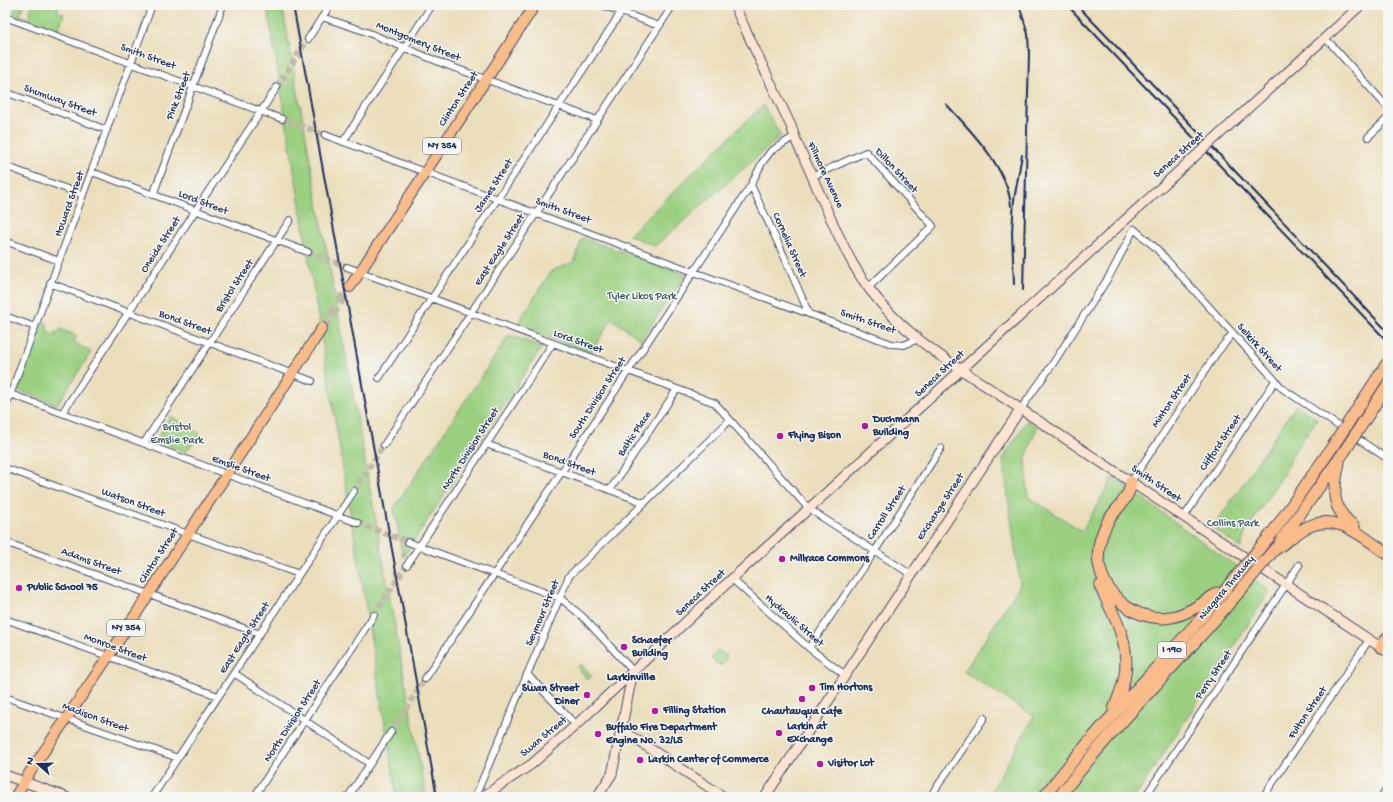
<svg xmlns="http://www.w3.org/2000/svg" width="1393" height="802" font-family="'Gochi Hand',sans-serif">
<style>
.green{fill:#9bd081;stroke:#5b8070}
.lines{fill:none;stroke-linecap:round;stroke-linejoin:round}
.street-tunnel{stroke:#c1bba8;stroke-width:6;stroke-dasharray:6 3;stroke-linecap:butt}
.primary-tunnel{stroke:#c1bba8;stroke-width:10;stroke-dasharray:10 5;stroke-linecap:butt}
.street-casing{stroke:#3a496c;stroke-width:8}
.secondary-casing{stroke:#3a496c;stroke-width:11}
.primary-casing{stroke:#3a496c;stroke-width:12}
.highway-casing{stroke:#3a496c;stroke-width:13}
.street{stroke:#fff;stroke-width:6}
.secondary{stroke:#fde4d0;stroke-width:9}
.primary{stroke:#f9bc8a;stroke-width:10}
.highway{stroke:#f9bc8a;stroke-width:11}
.rail{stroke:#1b2f5e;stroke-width:2}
.secondary-bridge-casing{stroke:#3a496c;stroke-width:11;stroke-linecap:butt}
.highway-bridge-casing{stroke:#3a496c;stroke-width:13;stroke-linecap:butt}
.secondary-bridge{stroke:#fde4d0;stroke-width:9}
.highway-bridge{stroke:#f9bc8a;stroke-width:11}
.poi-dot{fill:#b5179e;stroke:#f6f6f2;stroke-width:1.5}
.labels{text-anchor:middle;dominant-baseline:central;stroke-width:3;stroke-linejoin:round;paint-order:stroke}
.shield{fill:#f6f6f2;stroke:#5d6b8a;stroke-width:1}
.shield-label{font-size:10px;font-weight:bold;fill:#1b2f5e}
.street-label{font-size:11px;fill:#1b2f5e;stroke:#f6f6f2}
.park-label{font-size:11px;fill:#3b5767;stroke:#f6f6f2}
.poi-label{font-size:11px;font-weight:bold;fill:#1b2f5e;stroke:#f6f6f2;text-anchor:start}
.neighbourhood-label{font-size:12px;font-weight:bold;fill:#1b2f5e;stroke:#f6f6f2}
</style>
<rect width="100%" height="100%" fill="#f6f6f2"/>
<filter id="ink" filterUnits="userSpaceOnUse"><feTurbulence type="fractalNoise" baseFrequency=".025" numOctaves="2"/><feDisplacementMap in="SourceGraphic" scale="8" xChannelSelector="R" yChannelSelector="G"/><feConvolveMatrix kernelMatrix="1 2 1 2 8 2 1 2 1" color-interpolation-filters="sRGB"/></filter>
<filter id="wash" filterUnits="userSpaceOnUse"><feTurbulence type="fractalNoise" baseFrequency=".012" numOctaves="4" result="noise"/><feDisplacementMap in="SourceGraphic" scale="16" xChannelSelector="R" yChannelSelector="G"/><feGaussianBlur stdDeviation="0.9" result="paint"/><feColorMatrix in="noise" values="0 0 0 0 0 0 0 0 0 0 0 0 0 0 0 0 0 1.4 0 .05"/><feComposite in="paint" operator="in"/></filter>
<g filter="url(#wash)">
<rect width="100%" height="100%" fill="#ebdebb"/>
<path class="green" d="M 17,5 L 24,5 L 20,15 L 26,17 L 25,19 L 13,14 Z
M 32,5 L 59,5 L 57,11 L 64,14 L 58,30 L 68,35 L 28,20 Z
M 267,5 L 282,5 L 426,797 L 397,797 Z
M 763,105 L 781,136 L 655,246 L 629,235 Z
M 582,238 L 686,274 L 641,340 L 612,319 L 590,353 L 517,325 L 551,271 L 574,262 Z
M 43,322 L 47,323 L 46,325 L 48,326 L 46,332 L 55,335 L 56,332 L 58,333 L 60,329 L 77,336 L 74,342 L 91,352 L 57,405 L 18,390 Z
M 509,335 L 542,347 L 403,557 L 394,508 Z
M 1296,405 L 1317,419 L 1295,450 L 1288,466 L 1245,533 L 1241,548 L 1213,528 Z
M 171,416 L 200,434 L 186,452 L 156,440 Z
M 1027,420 L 1037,427 L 1026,457 L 1028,497 L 1082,531 L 1113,477 L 1270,591 L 1135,797 L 1101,797 L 1099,791 L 1093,797 L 988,797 L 1034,716 L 964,672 L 1020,585 L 1003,459 Z
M 717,650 L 727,656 L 721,666 L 711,659 Z
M 581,664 L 592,676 L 588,680 L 577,668 Z"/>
</g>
<g filter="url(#ink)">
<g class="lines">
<path class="street-tunnel" d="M 277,87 L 308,39
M 282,119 L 325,135
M 308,252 L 347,267
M 354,491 L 384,445
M 358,523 L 408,542
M 374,615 L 407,565
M 391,732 L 425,679"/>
<path class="primary-tunnel" d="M 322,328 L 350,287"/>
<g class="street-casing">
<path id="street" d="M 602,5 L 659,26
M 5,17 L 282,119
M 322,17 L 364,31 L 444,64 L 597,120
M 1324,38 L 1331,44 L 1388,108
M 308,39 L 330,5
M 5,92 L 107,130
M 325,135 L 694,272 L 892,344 L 904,345 L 918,339
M 1368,137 L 1388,118
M 343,142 L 432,5
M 5,166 L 83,195
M 92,172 L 308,252
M 813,176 L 866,152 L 933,226 L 869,287
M 751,185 L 784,256 L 809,314
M 153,195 L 223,5
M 5,241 L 59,261
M 347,267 L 715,403 L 809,509 L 912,575
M 50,283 L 312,381
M 5,316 L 35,327
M 379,378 L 626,5
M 5,392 L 358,523
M 5,409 L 152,5
M 1020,410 L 1052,365 L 1110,275 L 1134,229 L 1156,248 L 1283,389 L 1388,459
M 62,413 L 277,87
M 144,443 L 290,220
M 486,444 L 645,503
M 384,445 L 673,5
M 5,468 L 299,574
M 1131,482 L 1216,354 L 1233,333
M 610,490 L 677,389
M 1184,517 L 1275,381
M 5,542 L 260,634
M 408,542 L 560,598 L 582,616 L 633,671
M 407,565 L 553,343
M 732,579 L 809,648 L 845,675
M 5,619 L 218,696
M 809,648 L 875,551 L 941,448
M 234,673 L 370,764
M 527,674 L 576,725
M 425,679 L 751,185 L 762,163 L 771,151 L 795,136
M 5,697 L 178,758
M 152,797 L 354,491
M 254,797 L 374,615
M 348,797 L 391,732
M 475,797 L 569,576 L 730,420
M 930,797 L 984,718
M 1145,797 L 1299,565
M 1263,797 L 1369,640"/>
</g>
<g class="secondary-casing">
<path id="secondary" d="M 734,5 L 791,126 L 797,143 C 816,183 832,226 853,264 C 876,305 913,338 951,363 L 1388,652
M 1233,122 L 1361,5
M 620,729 L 724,797
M 5,775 L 66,797
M 482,797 L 532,764 L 576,725 L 723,587 L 1180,170
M 597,797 L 612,774 L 633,671
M 765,797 L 1020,410
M 1383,797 L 1388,789"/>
</g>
<g class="primary-casing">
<path id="primary" d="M 350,287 L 535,5
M 15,797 L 30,772 L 108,657 L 322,328"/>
</g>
<g class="highway-casing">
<path id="highway" d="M 1339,463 C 1333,489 1330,509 1354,526
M 1131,482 C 1130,485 1130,489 1129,491 C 1125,502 1114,511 1108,521 C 1104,529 1100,538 1099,547 C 1093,587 1132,624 1171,617 C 1188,614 1204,603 1217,593
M 1273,532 L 1333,446
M 1280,542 L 1344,452
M 1274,550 C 1284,544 1292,536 1302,530 C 1335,509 1361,536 1388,554
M 1100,586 C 1113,614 1130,641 1125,674 C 1124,686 1118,698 1114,709
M 1381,647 L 1388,637
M 1044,797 C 1103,719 1175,653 1236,577
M 1059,797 C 1114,725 1180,662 1238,593"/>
</g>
<use href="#street" class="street"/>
<use href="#secondary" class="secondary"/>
<use href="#primary" class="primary"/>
<use href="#highway" class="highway"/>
<path class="rail" d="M 293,5 L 437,797
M 1019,5 L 1028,34 L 1029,54 L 1023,290
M 1067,5 L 1388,342
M 1077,5 L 1388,332
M 946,104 C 970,130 1008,168 1011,206
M 1014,284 L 1012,232 L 1014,200 L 1022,155"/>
<g class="secondary-bridge-casing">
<path id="secondary-bridge" d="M 1180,170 L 1233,122"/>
</g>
<g class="highway-bridge-casing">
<path id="highway-bridge" d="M 1333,446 L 1388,362
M 1344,452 L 1388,384
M 1236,577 L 1273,532
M 1238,593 L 1274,550"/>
</g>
<use href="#secondary-bridge" class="secondary-bridge"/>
<use href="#highway-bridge" class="highway-bridge"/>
</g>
</g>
<g class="poi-dot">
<circle cx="865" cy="426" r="4"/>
<circle cx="780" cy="436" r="4"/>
<circle cx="782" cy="559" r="4"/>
<circle cx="19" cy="588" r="4"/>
<circle cx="624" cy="647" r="4"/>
<circle cx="812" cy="688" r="4"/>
<circle cx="587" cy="695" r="4"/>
<circle cx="802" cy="699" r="4"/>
<circle cx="655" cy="711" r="4"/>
<circle cx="779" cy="733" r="4"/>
<circle cx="598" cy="734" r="4"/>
<circle cx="640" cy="760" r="4"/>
<circle cx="820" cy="764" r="4"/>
</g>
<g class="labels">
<g class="shield">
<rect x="423" y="138" width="38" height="16" rx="3"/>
<rect x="107" y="620" width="38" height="16" rx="3"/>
<rect x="1158" y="642" width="28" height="16" rx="3"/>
</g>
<g class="shield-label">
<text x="442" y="146">NY 354</text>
<text x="126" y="628">NY 354</text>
<text x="1172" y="650">I 190</text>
</g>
<g class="street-label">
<text transform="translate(418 42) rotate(22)">Montgomery Street</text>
<text transform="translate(148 57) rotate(20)">Smith Street</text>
<text transform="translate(179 96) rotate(-69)">Pink Street</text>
<text transform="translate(459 99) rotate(-57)">Clinton Street</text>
<text transform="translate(60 101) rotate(20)">Shumway Street</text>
<text transform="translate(1179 155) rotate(-42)">Seneca Street</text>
<text transform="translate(896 171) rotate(47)">Dillon Street</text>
<text transform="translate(825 175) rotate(65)">Fillmore Avenue</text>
<text transform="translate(494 186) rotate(-57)">James Street</text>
<text transform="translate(203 203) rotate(21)">Lord Street</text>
<text transform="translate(70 204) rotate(-70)">Howard Street</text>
<text transform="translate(563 211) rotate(20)">Smith Street</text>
<text transform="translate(161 245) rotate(-57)">Oneida Street</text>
<text transform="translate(789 245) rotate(66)">Cornelia Street</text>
<text transform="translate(500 250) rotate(-57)">East Eagle Street</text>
<text transform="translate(235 286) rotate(-57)">Bristol Street</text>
<text transform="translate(868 322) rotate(19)">Smith Street</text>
<text transform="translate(185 323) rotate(20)">Bond Street</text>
<text transform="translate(578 342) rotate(20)">Lord Street</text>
<text transform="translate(1259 348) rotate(48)">Selkirk Street</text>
<text transform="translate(940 374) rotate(-43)">Seneca Street</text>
<text transform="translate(598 398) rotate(-57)">South Division Street</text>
<text transform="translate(1172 401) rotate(-56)">Minton Street</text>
<text transform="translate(635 434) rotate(-56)">Baltic Place</text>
<text transform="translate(1221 443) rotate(-56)">Clifford Street</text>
<text transform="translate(471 449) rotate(-57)">North Division Street</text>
<text transform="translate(569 464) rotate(20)">Bond Street</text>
<text transform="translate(241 469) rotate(20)">Emslie Street</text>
<text transform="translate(1156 484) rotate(34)">Smith Street</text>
<text transform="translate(133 503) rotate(20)">Watson Street</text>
<text transform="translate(941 507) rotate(-57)">Exchange Street</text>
<text transform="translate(887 513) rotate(-57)">Carroll Street</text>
<text transform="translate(159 556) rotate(-57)">Clinton Street</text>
<text transform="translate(91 562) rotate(20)">Adams Street</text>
<text transform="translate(1227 588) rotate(-50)">Niagara Thruway</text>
<text transform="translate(701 593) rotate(-43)">Seneca Street</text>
<text transform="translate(543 613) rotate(-67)">Seymour Street</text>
<text transform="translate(794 621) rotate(41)">Hydraulic Street</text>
<text transform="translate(245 638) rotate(-57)">East Eagle Street</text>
<text transform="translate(115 648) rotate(20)">Monroe Street</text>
<text transform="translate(1214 675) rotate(-56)">Perry Street</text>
<text transform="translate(1308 713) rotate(-56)">Fulton Street</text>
<text transform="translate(95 718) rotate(20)">Madison Street</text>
<text transform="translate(293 721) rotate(-57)">North Division Street</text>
<text transform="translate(544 737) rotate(-40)">Swan Street</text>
</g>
<g class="park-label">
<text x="642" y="297">Tyler Likos Park</text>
<text x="177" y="428">Bristol<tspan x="177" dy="13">Emslie Park</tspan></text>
<text x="1233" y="524">Collins Park</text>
</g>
<g class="poi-label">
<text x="873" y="420">Duchmann<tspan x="873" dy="13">Building</tspan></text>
<text x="788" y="436">Flying Bison</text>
<text x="790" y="559">Millrace Commons</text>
<text x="27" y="588">Public School 75</text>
<text x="632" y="641">Schaefer<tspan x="632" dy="13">Building</tspan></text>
<text x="820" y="688">Tim Hortons</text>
<text x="579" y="689" text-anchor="end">Swan Street<tspan x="579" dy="13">Diner</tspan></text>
<text x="663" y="711">Filling Station</text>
<text x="802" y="712" text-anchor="middle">Chautauqua Cafe</text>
<text x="787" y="727">Larkin at<tspan x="787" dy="13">Exchange</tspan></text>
<text x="606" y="728">Buffalo Fire Department<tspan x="606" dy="13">Engine No. 32/L5</tspan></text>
<text x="648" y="760">Larkin Center of Commerce</text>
<text x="828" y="764">Visitor Lot</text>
</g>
<g class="neighbourhood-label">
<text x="631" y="678">Larkinville</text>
</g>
</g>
<rect width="1393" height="802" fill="none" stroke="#f6f6f2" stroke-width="20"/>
<g transform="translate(38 764) rotate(290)" stroke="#f6f6f2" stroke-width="3" paint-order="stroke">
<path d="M0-3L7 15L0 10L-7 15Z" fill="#1b2f5e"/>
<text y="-6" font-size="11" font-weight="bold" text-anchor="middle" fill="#1b2f5e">N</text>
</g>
</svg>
